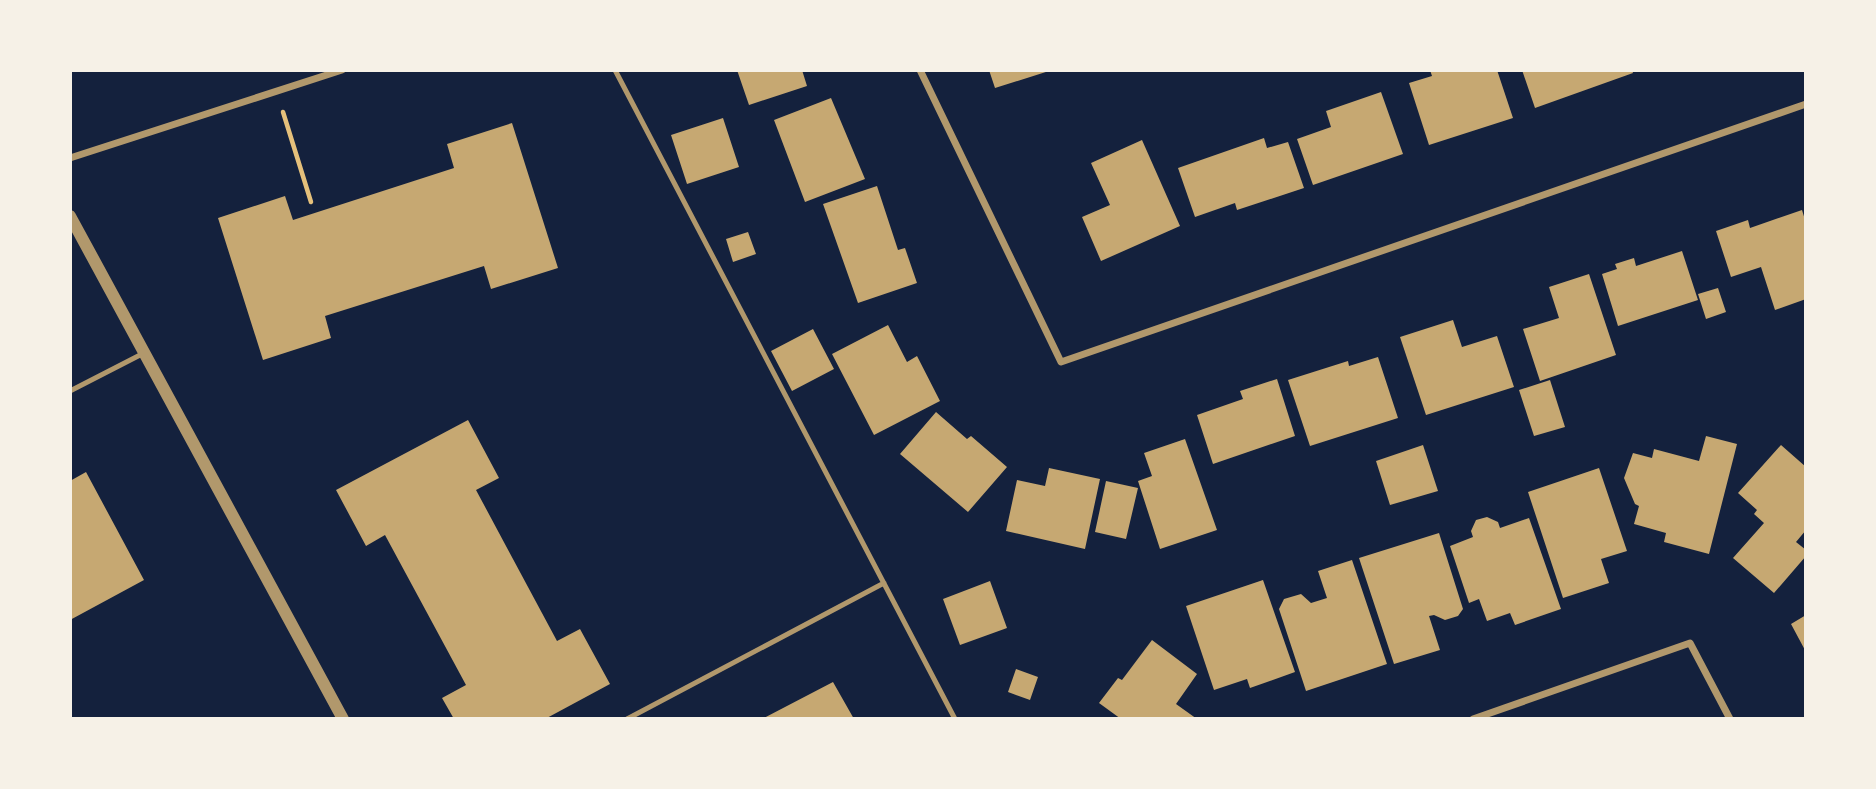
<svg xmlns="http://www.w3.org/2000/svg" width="1876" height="789" font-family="'Alegreya Sans',sans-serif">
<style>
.building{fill:#c6a872}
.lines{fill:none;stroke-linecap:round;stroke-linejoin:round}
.path{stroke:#e5c07b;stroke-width:4.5}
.service{stroke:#b1986c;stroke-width:5}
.minor{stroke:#b1986c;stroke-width:7}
.tertiary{stroke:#b1986c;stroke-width:12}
</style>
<rect width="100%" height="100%" fill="#14213d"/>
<path class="building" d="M 737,70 L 802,70 L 807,86 L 749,105 Z
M 989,70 L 1049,70 L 1049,71 L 995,88 Z
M 1430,70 L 1497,70 L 1513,118 L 1429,145 L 1409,83 L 1432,76 Z
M 1522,70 L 1632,70 L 1633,73 L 1535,108 Z
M 1381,92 L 1403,154 L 1313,185 L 1297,139 L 1331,127 L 1326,111 Z
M 831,98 L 865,179 L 805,202 L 774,120 Z
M 723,118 L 739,167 L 687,184 L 671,135 Z
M 512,123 L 558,268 L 491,289 L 484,266 L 325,316 L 331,338 L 263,360 L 218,218 L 285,196 L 293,220 L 454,168 L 447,144 Z
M 1264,138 L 1267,148 L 1288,142 L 1304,188 L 1237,210 L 1235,203 L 1195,217 L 1178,168 Z
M 1142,140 L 1180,226 L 1101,261 L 1082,217 L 1110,205 L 1091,163 Z
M 877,186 L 898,250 L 905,248 L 917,283 L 858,303 L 823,204 Z
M 1802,210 L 1806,223 L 1806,299 L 1775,310 L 1761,267 L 1731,277 L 1716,231 L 1748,220 L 1750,228 Z
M 748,232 L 756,254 L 733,262 L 726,239 Z
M 1682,251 L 1698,300 L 1618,326 L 1602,274 L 1617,269 L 1615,264 L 1634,258 L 1636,266 Z
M 1589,274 L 1616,355 L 1540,381 L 1523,329 L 1559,318 L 1549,287 Z
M 1718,288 L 1726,312 L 1706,319 L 1698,294 Z
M 1453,320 L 1462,347 L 1497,336 L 1514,387 L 1426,415 L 1400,337 Z
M 888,325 L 907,362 L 917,356 L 940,401 L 874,435 L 832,354 Z
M 813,329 L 834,369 L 792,391 L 771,351 Z
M 1378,357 L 1398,418 L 1310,446 L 1288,380 L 1348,361 L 1349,366 Z
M 1277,379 L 1295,436 L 1213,464 L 1197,415 L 1243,399 L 1240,391 Z
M 1550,380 L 1565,427 L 1534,436 L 1519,390 Z
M 936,412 L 967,439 L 971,436 L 1007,467 L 968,512 L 900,454 Z
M 468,420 L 499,478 L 476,490 L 557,641 L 580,629 L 610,684 L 545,719 L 454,719 L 442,698 L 466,685 L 385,535 L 366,546 L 336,490 Z
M 1706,436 L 1737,444 L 1709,554 L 1664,542 L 1666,533 L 1634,524 L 1639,506 L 1635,504 L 1624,478 L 1633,453 L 1652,458 L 1654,449 L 1699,461 Z
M 1185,439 L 1217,530 L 1160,549 L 1138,481 L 1152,476 L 1144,453 Z
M 1423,445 L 1438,491 L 1390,505 L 1376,461 Z
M 1781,445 L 1806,467 L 1806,530 L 1796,542 L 1806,550 L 1806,556 L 1774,593 L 1733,558 L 1764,523 L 1754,514 L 1757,510 L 1738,493 Z
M 1049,468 L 1100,479 L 1085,549 L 1006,531 L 1017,480 L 1045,486 Z
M 1599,468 L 1627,551 L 1601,559 L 1609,583 L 1563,598 L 1528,492 Z
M 86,472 L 144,580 L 70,620 L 70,481 Z
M 1106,481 L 1138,488 L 1126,539 L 1095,532 Z
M 1487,517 L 1498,522 L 1500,528 L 1529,518 L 1561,609 L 1515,625 L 1510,613 L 1487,621 L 1479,599 L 1469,603 L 1450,546 L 1473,537 L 1471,531 L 1476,520 Z
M 1439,533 L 1463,609 L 1458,616 L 1445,620 L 1434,615 L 1429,616 L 1440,650 L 1394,664 L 1359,558 Z
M 1352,560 L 1387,664 L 1306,691 L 1279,609 L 1284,599 L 1301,594 L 1311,603 L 1327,598 L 1318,571 Z
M 1263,580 L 1295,672 L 1250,688 L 1247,679 L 1214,690 L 1186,606 Z
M 990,581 L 1007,628 L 960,645 L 943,599 Z
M 1806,615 L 1806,652 L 1791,624 Z
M 1152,640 L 1197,674 L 1176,704 L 1197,719 L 1121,719 L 1099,703 L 1118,678 L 1122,680 Z
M 1016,669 L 1038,677 L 1030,700 L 1008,692 Z
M 833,682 L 854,719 L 762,719 Z"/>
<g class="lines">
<path class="path" d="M 283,112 L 311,202"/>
<path class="service" d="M 615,70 L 955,719
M 70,391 L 144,353
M 627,719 L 884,583"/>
<path class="minor" d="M 920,70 L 1061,362 L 1806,104
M 70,158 L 342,70
M 1473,719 L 1690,643 L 1730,719"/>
<path class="tertiary" d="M 70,216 L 343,719"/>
</g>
<rect width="1876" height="789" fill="none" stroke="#f6f1e7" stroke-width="144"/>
</svg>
